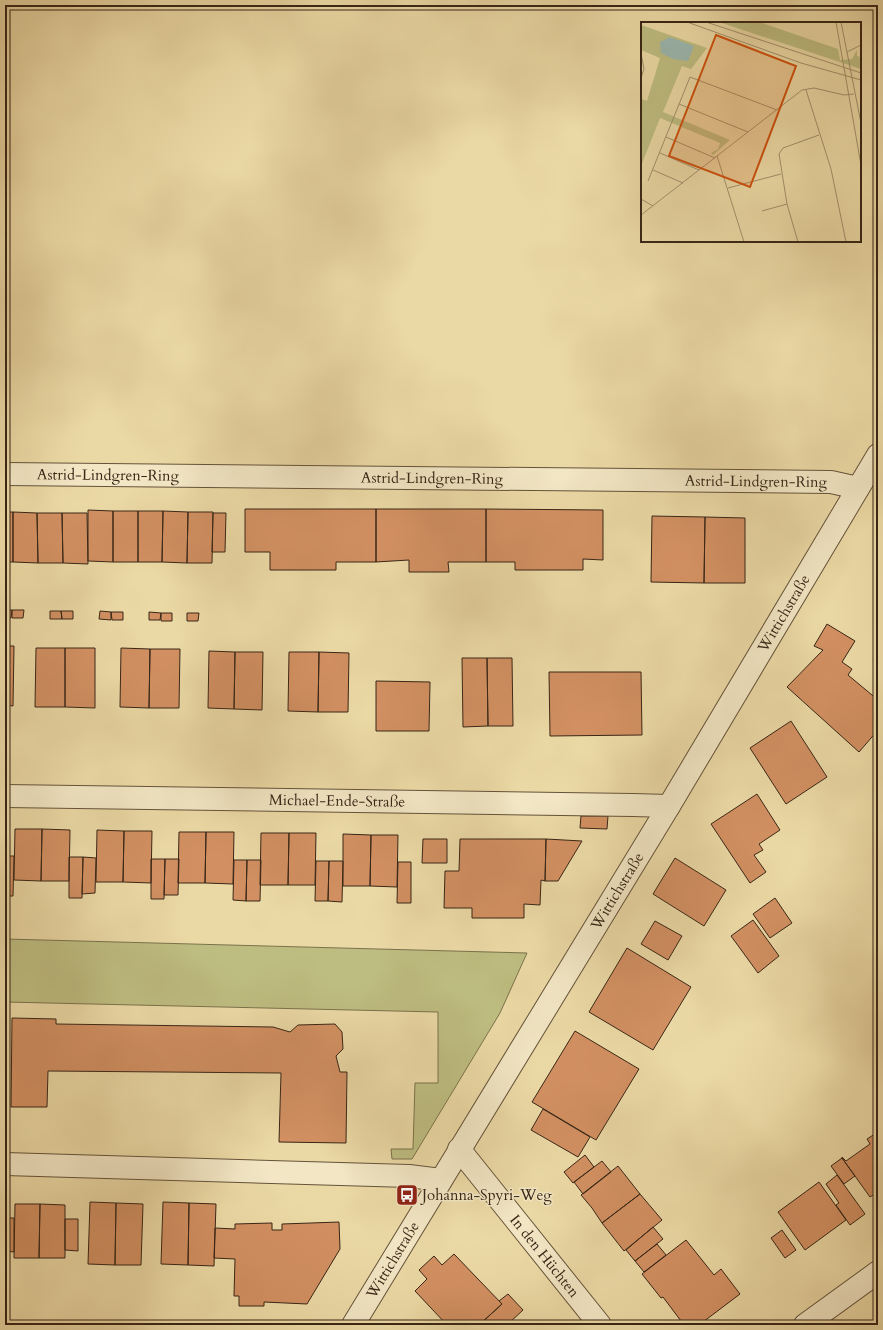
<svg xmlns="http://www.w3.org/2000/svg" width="883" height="1330" font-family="Cardo,serif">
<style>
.green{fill:#bebd81;stroke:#7b724c}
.building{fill:#d29062;stroke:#382616}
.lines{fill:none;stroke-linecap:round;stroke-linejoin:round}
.minor-casing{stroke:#65533a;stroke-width:24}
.minor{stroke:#f2e6c4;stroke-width:22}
.labels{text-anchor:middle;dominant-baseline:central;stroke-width:3;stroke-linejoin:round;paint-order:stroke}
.street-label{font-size:15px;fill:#382616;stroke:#f2e6c4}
.poi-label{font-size:15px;fill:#382616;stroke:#f2e6c4;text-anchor:start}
.inset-road{fill:none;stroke:#a3916c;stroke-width:1}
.view{fill:#ce510e;fill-opacity:0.15;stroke:#ce510e;stroke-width:2}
.inset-edge{fill:none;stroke:#382616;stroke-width:2}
</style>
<rect width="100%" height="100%" fill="#ebd9a5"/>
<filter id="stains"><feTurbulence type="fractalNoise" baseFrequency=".005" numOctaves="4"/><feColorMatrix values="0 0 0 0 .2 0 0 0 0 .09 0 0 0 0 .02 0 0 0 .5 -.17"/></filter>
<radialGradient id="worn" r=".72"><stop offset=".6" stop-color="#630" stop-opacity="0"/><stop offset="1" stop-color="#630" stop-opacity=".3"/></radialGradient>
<path class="green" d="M 5,939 L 527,953 L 500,1013 L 412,1159 L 392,1159 L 391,1149 L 413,1149 L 415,1083 L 438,1083 L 438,1012 L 5,1002 Z"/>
<path class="building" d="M 245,509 L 376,509 L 376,562 L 336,562 L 336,570 L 270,570 L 270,552 L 245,552 Z
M 376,509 L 486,509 L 486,562 L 448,562 L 449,572 L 409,572 L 409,560 L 376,562 Z
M 486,509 L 603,510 L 603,560 L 583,559 L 583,570 L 515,570 L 515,562 L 486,562 Z
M 88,510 L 113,511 L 113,562 L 88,561 Z
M 113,511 L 138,511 L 138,562 L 113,562 Z
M 138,511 L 163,511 L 162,562 L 138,562 Z
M 163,511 L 188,512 L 187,563 L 162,562 Z
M 5,512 L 13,512 L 13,562 L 5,562 Z
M 13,512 L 37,513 L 38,563 L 13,562 Z
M 188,512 L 213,512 L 212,563 L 187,563 Z
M 37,513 L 62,513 L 63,563 L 38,563 Z
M 62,513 L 87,513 L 88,564 L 63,563 Z
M 213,513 L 226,513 L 225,552 L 212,552 Z
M 652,516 L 705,517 L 704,583 L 651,582 Z
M 705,517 L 745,518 L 745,583 L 704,583 Z
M 5,610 L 12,610 L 11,618 L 5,618 Z
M 12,610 L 24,610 L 23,618 L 12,618 Z
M 50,611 L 61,611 L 62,619 L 50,619 Z
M 61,611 L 73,611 L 73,619 L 62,619 Z
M 100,611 L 111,612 L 111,620 L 99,619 Z
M 111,612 L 123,612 L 123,620 L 112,620 Z
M 149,612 L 161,613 L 160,620 L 149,620 Z
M 161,613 L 172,613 L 172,621 L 161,621 Z
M 187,613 L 199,613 L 198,621 L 187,621 Z
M 827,624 L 855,641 L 842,662 L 852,669 L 848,675 L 878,700 L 878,705 L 874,709 L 878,717 L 878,730 L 859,752 L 787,687 L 823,650 L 814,646 Z
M 5,646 L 14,646 L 13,706 L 5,705 Z
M 36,648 L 65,648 L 65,707 L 35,707 Z
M 65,648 L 95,648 L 95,708 L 65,707 Z
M 121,648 L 150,649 L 149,708 L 120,707 Z
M 150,649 L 180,649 L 179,708 L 149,708 Z
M 209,651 L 235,652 L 234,709 L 208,708 Z
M 235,652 L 263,652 L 262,710 L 234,709 Z
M 289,652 L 319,652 L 318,712 L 288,711 Z
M 319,652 L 349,653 L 348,712 L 318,712 Z
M 878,653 L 878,664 L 873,661 Z
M 462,658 L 487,658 L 488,726 L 463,727 Z
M 487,658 L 512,658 L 513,726 L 488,726 Z
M 549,672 L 641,672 L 642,735 L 550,736 Z
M 376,681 L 430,682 L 429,731 L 376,731 Z
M 791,721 L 827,777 L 786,804 L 750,748 Z
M 757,794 L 780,830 L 759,844 L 763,850 L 754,855 L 766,872 L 750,883 L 711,824 Z
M 581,816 L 608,816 L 607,829 L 580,828 Z
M 15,829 L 42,829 L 41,881 L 14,880 Z
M 42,829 L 70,830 L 69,881 L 41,881 Z
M 97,830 L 124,831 L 123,882 L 96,882 Z
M 124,831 L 152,831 L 151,883 L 123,882 Z
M 179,832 L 206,832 L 205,883 L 178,883 Z
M 206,832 L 234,832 L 233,884 L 205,883 Z
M 261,833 L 289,833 L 288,885 L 260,885 Z
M 289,833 L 316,833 L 315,885 L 288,885 Z
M 343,834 L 371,835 L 370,886 L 343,886 Z
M 371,835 L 398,835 L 397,887 L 370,886 Z
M 423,839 L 447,839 L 447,863 L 422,863 Z
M 460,839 L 546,839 L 545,881 L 541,880 L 540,905 L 524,904 L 524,918 L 472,918 L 472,908 L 444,908 L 445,871 L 459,871 Z
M 546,839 L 582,841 L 558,881 L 545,881 Z
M 5,856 L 14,856 L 13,896 L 5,896 Z
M 69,857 L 83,857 L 82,898 L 69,898 Z
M 83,857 L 96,858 L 95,893 L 82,894 Z
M 675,858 L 726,890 L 704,926 L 653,894 Z
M 151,859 L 165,859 L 164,899 L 151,899 Z
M 165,859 L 179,859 L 178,895 L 164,895 Z
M 234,860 L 247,860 L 246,901 L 233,900 Z
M 247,860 L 261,860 L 260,901 L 246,901 Z
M 316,861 L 329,861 L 328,901 L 315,901 Z
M 329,861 L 343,861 L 342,902 L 328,901 Z
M 398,862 L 411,862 L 411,903 L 397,903 Z
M 775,898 L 792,923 L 770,938 L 753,914 Z
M 753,920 L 779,956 L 758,973 L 731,936 Z
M 655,921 L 682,936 L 668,960 L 641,944 Z
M 627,948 L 691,987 L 653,1050 L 589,1012 Z
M 12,1018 L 56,1019 L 56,1024 L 273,1027 L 290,1032 L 298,1025 L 335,1024 L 342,1032 L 343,1049 L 336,1056 L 340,1072 L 347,1072 L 346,1143 L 279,1142 L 281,1073 L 48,1071 L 47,1107 L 11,1107 Z
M 575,1031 L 639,1069 L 596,1140 L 532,1102 Z
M 543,1109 L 590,1137 L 578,1157 L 531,1130 Z
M 878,1132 L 878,1192 L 870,1197 L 842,1158 L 842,1157 L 846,1161 L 870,1144 L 867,1139 Z
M 585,1155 L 594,1167 L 573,1183 L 564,1172 Z
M 842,1158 L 855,1176 L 844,1184 L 831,1166 Z
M 602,1161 L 611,1172 L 583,1194 L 574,1182 Z
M 618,1166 L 640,1194 L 602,1223 L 592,1208 L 581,1195 Z
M 837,1175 L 865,1214 L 850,1225 L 836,1205 L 839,1203 L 826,1184 Z
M 819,1182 L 846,1220 L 805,1250 L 778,1212 Z
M 640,1194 L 662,1220 L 624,1251 L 602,1223 Z
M 90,1202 L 116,1203 L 115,1265 L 88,1264 Z
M 163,1202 L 189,1203 L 188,1265 L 161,1264 Z
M 116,1203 L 143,1204 L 141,1265 L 115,1265 Z
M 189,1203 L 216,1204 L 214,1266 L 188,1265 Z
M 15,1204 L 40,1204 L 39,1258 L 14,1258 Z
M 40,1204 L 65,1205 L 65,1258 L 39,1258 Z
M 5,1218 L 14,1218 L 14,1252 L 5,1251 Z
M 65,1219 L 78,1219 L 78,1251 L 65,1250 Z
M 339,1222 L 340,1249 L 307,1304 L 264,1302 L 264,1306 L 239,1306 L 239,1296 L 234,1296 L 235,1259 L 214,1258 L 215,1228 L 235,1229 L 235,1224 L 272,1223 L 272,1230 L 282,1230 L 282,1224 Z
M 653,1227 L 663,1239 L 635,1261 L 626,1250 Z
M 782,1230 L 796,1250 L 785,1258 L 771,1238 Z
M 686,1240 L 714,1275 L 721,1269 L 740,1294 L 699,1325 L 684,1325 L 663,1297 L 661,1298 L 642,1274 Z
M 657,1244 L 666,1255 L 644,1272 L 635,1261 Z
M 454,1254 L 502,1304 L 479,1325 L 447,1325 L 415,1291 L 427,1279 L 419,1270 L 434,1256 L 442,1265 Z
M 508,1294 L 523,1310 L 507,1325 L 479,1325 L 502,1304 L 499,1301 Z"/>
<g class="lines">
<g class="minor-casing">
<g id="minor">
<path id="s1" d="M 5,474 L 831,482 L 858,488"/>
<path id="s2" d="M 5,796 L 633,805 L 669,806"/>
<path id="s3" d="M 459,1149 L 600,1325"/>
<path d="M 5,1164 L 409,1176 L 441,1180"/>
<path id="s4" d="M 353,1325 L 669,806 L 878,455"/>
<path d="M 805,1325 L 878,1272"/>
</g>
</g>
<use href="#minor" class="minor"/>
</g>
<defs>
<g id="bus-square" transform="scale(1.15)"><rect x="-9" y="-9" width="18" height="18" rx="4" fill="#8f2418" stroke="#f2e6c4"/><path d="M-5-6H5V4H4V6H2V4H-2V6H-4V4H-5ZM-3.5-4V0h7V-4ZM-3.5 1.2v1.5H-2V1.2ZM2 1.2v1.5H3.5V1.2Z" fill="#fff"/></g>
</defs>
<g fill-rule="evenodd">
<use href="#bus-square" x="407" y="1195"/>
</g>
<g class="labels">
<g class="street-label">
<text stroke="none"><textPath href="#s1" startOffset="103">Astrid-Lindgren-Ring</textPath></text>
<text stroke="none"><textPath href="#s1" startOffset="427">Astrid-Lindgren-Ring</textPath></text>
<text stroke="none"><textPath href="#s1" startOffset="751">Astrid-Lindgren-Ring</textPath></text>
<text stroke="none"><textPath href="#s4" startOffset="832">Wittichstraße</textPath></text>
<text stroke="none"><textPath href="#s2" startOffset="332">Michael-Ende-Straße</textPath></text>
<text stroke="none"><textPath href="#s4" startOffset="508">Wittichstraße</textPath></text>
<text stroke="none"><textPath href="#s3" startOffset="137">In den Hüchten</textPath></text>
<text stroke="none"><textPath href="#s4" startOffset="76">Wittichstraße</textPath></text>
</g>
<g class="poi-label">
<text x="422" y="1195">Johanna-Spyri-Weg</text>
</g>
</g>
<g transform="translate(641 22)">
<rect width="220" height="220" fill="#ebd9a5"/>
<path d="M 78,0 L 118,0 L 197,27 L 199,38 L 211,37 L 216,28 L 216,34 L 220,35 L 220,47 ZM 0,3 L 66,26 L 50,47 L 41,44 L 22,90 L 89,118 L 72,133 L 70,131 L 77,127 L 79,121 L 19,96 L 0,144 L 0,77 L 6,79 L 19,36 L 0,28 Z" fill="#bebd81"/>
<path d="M 29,15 L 53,24 L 47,39 L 32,37 L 20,31 L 19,20 Z" fill="#9bb8b0"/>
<path class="inset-road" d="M 46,0 L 160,41 L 220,58M 65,0 L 220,51M 195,0 L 220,143M 200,0 L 220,101M 206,30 L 220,23M 0,31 L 3,47 L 0,56M 165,68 L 190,147 L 205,220M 38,82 L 107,110M 25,115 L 74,136M 19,131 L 58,148M 76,134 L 103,220M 12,148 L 42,161M 7,159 L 49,55 L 136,88M 87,166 L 140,152M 0,177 L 12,184M 121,189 L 146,182M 0,193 L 161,68 L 173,66 L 203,73 L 213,72M 157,220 L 146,182 L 138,132 L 142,126 L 178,113"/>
<path class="view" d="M 75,13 L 155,44 L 109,165 L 28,134 Z"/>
<rect width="220" height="220" class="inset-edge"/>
</g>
<rect width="883" height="1330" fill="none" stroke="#ebd9a5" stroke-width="20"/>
<rect x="6" y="6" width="871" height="1318" fill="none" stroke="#382616" stroke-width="2"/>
<rect x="10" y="10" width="863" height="1310" fill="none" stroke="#382616"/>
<rect width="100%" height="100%" filter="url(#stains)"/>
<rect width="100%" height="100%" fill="url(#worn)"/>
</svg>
